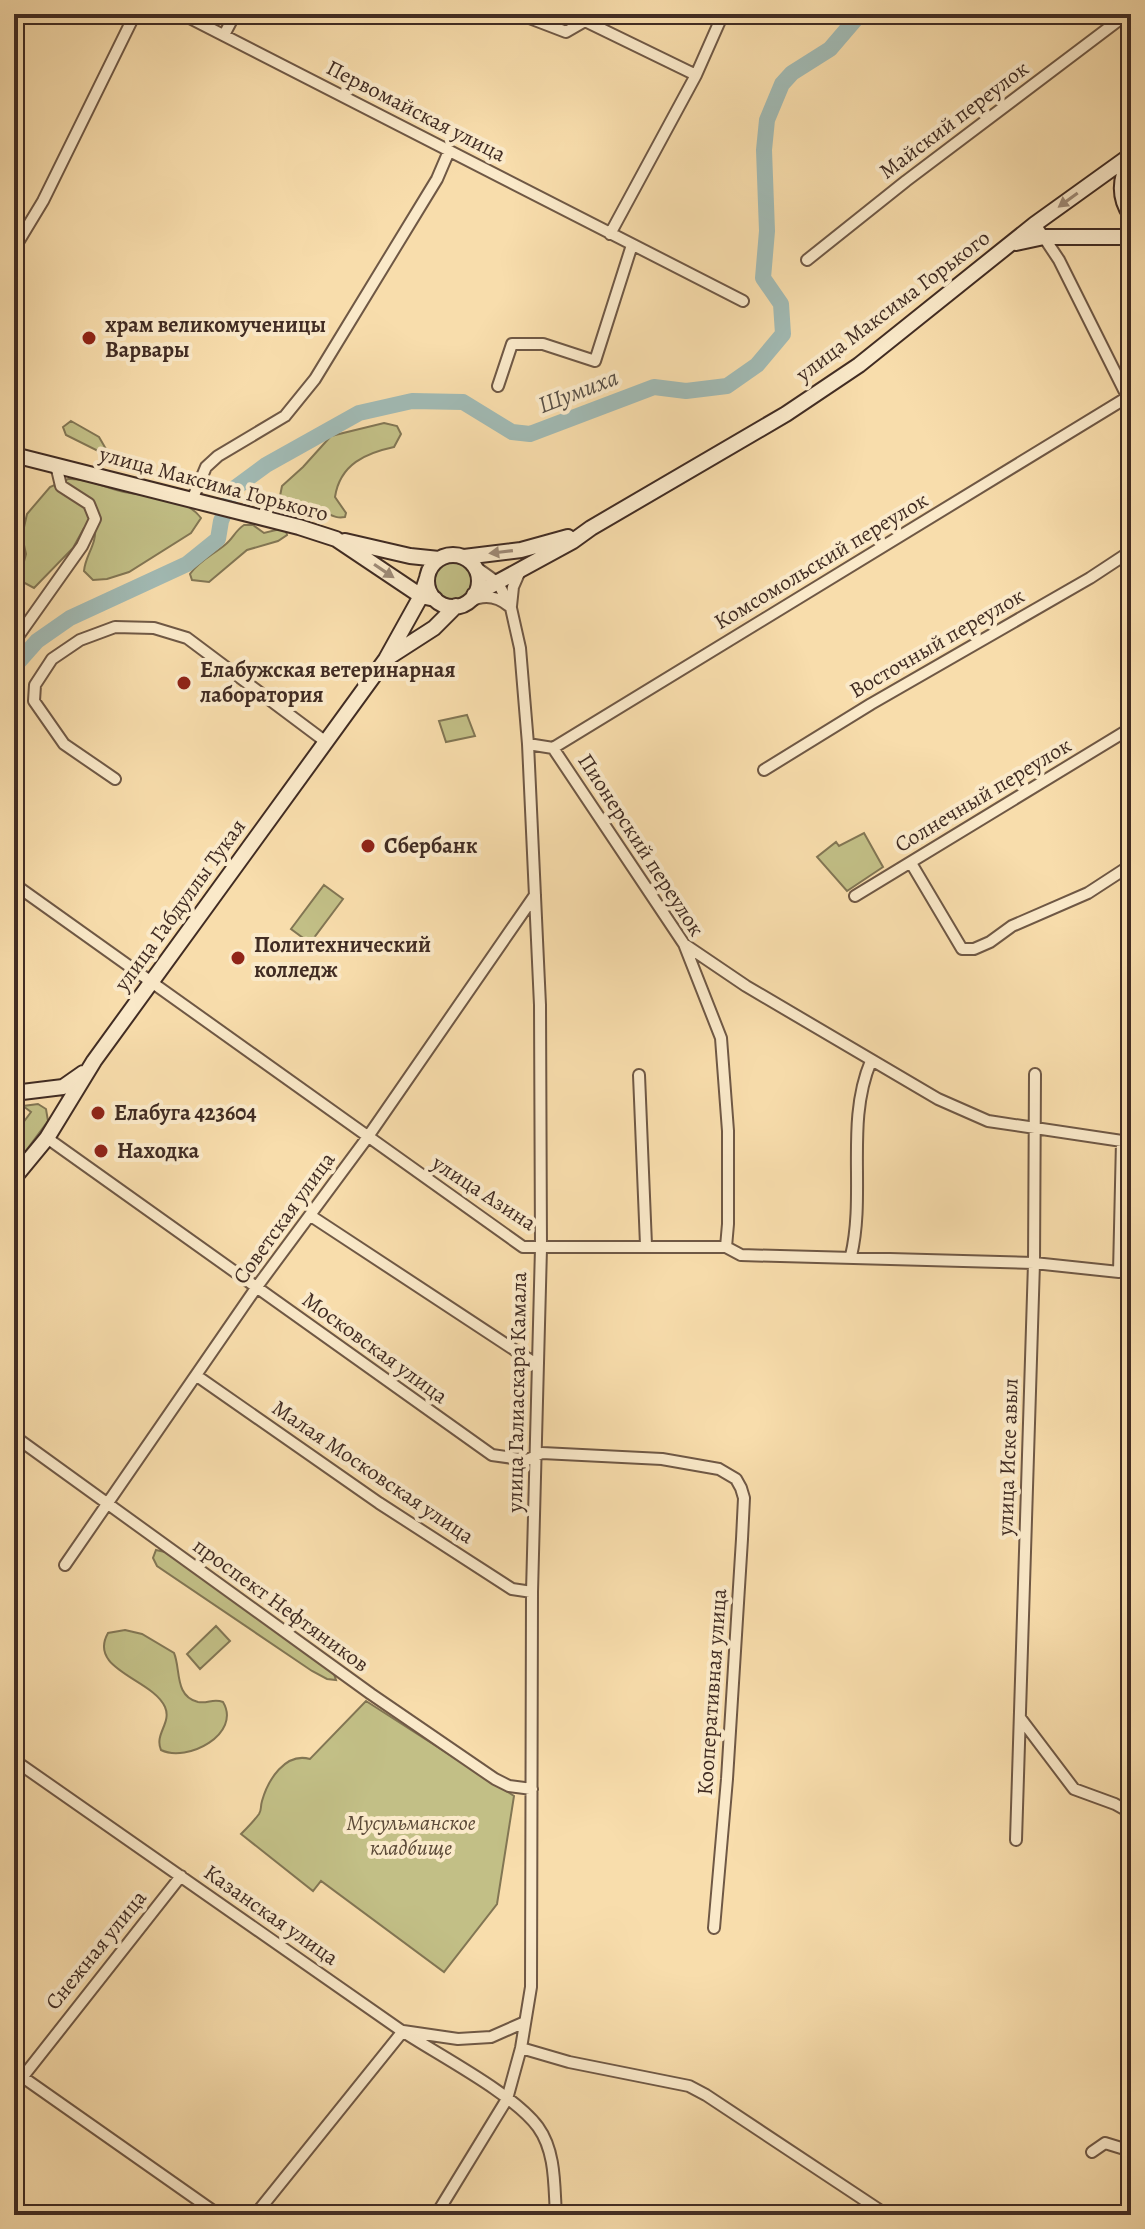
<svg xmlns="http://www.w3.org/2000/svg" width="1145" height="2229" font-family="Alegreya,serif">
<style>
.green{fill:#c2bf86;stroke:#827654;stroke-width:2}
.lines{fill:none;stroke-linecap:round;stroke-linejoin:round}
.river{stroke:#a1bab4;stroke-width:16}
.street-casing{stroke:#6f5845;stroke-width:14}
.secondary-casing{stroke:#412c23;stroke-width:18}
.street{stroke:#fae9c9;stroke-width:10}
.secondary{stroke:#fae9c9;stroke-width:14}
.oneway{fill:#9e8a76}
.poi-dot{fill:#8f2418;stroke:#fae9c9;stroke-width:3}
.labels{text-anchor:middle;dominant-baseline:central;stroke-width:8;stroke-linejoin:round;paint-order:stroke}
.street-label{font-size:22px;fill:#412c23;stroke:#fae9c9}
.poi-label{font-size:22px;font-weight:bold;fill:#412c23;stroke:#fae9c9;text-anchor:start}
.park-label{font-size:22px;font-style:italic;fill:#5b4937;stroke:#fae9c9}
.water-label{font-size:24px;font-style:italic;fill:#595047;stroke:#fae9c9}
</style>
<rect width="100%" height="100%" fill="#f8ddac"/>
<filter id="stains"><feTurbulence type="fractalNoise" baseFrequency=".0025" numOctaves="4"/><feColorMatrix values="0 0 0 0 .2 0 0 0 0 .09 0 0 0 0 .02 0 0 0 .5 -.17"/></filter>
<radialGradient id="worn" r=".72"><stop offset=".6" stop-color="#630" stop-opacity="0"/><stop offset="1" stop-color="#630" stop-opacity=".3"/></radialGradient>
<path class="green" d="M 71,421 L 99,437 L 106,449 L 98,451 L 66,435 L 63,427 Z
M 384,423 L 397,426 L 401,434 L 394,447 C 366,453 340,464 335,497 L 346,513 L 345,517 C 335,519 330,514 321,511 C 304,506 292,512 280,496 L 282,486 L 303,467 L 331,436 Z
M 68,479 C 87,478 105,488 124,492 C 148,497 185,496 201,518 L 191,533 L 129,572 L 107,579 L 93,580 L 84,571 C 85,556 97,544 95,528 L 88,526 L 84,528 L 73,548 L 34,588 L 19,580 L 26,554 L 22,536 L 27,514 L 50,487 Z
M 244,525 L 253,525 L 264,533 L 280,529 L 286,531 L 287,535 L 278,541 L 247,550 L 209,582 L 192,580 L 190,574 C 200,560 213,555 226,544 C 233,538 236,530 244,525 Z
M433 580a20 20 0 1 1 40 0a20 20 0 1 1-40 0Z
M 467,715 L 475,736 L 446,742 L 439,721 Z
M 864,833 L 883,867 L 847,891 L 817,857 L 836,842 L 839,846 Z
M 324,885 L 343,899 L 310,943 L 291,929 Z
M 38,1104 L 46,1109 L 48,1121 L 22,1156 L 14,1157 L 14,1135 L 31,1112 L 23,1106 Z
M 156,1550 L 165,1552 L 326,1665 L 333,1671 L 336,1680 L 327,1679 L 312,1671 L 157,1566 L 153,1558 Z
M 216,1626 L 230,1641 L 200,1669 L 187,1654 Z
M 125,1630 L 142,1634 L 174,1653 C 181,1669 174,1696 198,1702 C 208,1704 213,1698 223,1702 C 242,1734 187,1763 161,1750 C 154,1734 172,1723 165,1707 C 153,1679 87,1670 108,1633 Z
M 366,1701 L 514,1796 L 497,1904 L 444,1972 L 321,1881 L 313,1891 L 241,1834 C 247,1828 254,1821 259,1814 C 262,1809 260,1808 262,1801 C 268,1780 285,1752 310,1759 Z"/>
<g class="lines">
<path class="river" d="M 14,667 L 37,641 L 70,618 L 187,564 L 218,539 L 221,521 L 235,488 L 266,465 L 359,413 L 412,401 L 463,402 L 512,432 L 530,434 L 654,387 L 686,391 L 727,386 L 757,365 L 783,334 L 781,304 L 763,278 L 767,231 L 764,150 L 767,120 L 782,84 L 792,73 L 830,49 L 860,14"/>
<g class="street-casing">
<path id="street" d="M 182,14 L 743,301
M 519,14 L 566,32 L 585,21 L 696,75
M 224,35 L 235,14
M 1035,224 L 1059,260 L 1131,404
M 610,234 L 696,75 L 723,14
M 14,249 L 43,201 L 135,14
M 807,260 L 906,181 L 1127,14
M 498,386 L 512,344 L 543,344 L 595,361 L 632,245
M 192,500 L 206,467 L 218,456 L 285,416 L 315,379 L 437,179 L 449,151
M 469,602 C 483,594 497,596 509,606
M 511,606 L 513,587 L 520,571
M 14,642 L 82,546 L 95,519 L 89,504 L 61,486 L 56,465
M 528,744 L 553,748 L 1131,395
M 553,748 L 684,944 L 721,1038 L 728,1131 L 728,1224 L 726,1247
M 764,770 L 871,704 L 1090,578 L 1131,551
M 115,779 L 64,744 L 34,701 L 35,685 L 52,659 L 80,640 L 115,627 L 154,628 L 187,638 L 326,742
M 911,863 L 962,949 L 974,949 L 990,942 L 1012,926 L 1088,893 L 1131,865
M 14,884 L 523,1247 L 726,1247 L 741,1255 L 1034,1263 L 1119,1272 L 1122,1141 L 988,1121 L 938,1099 L 746,986 L 684,944
M 855,896 L 1131,728
M 639,1075 L 646,1245
M 47,1138 L 492,1455 L 527,1460 L 542,1453 L 662,1459 L 719,1469 L 736,1479 L 741,1488 L 744,1498 L 742,1539 L 727,1779 L 714,1928
M 311,1216 L 536,1364
M 851,1256 C 866,1192 845,1122 871,1061
M 197,1376 L 379,1503 L 512,1589 L 532,1592
M 14,1436 L 371,1694 L 495,1779 L 509,1786 L 532,1789
M 65,1565 L 256,1288 L 367,1138 L 535,895
M 1021,1719 L 1074,1789 L 1115,1804 L 1131,1813
M 14,1760 C 142,1850 270,1940 399,2029 C 436,2054 513,2093 538,2127 C 556,2152 554,2186 556,2215
M 1016,1840 L 1034,1263 L 1035,1074
M 521,2048 L 569,2062 L 689,2086 L 706,2095 L 887,2215
M 14,2071 L 219,2215
M 14,2088 L 181,1876
M 1092,2152 L 1105,2143 L 1131,2151
M 14,2204 L 28,2215
M 255,2215 L 403,2031 L 458,2039 L 491,2037 L 525,2022
M 436,2215 L 507,2099 L 521,2048 L 531,1987 L 532,1592 L 541,1248 L 540,1005 L 528,744 L 520,648 L 511,608 L 498,583 L 473,565"/>
</g>
<g class="secondary-casing">
<path id="secondary" d="M 1128,14 L 1131,20
M 1131,158 C 1120,177 1118,197 1131,216
M 1016,243 L 1044,237 L 1131,237
M 14,455 L 299,527 L 336,539 L 421,596 L 435,599
M 345,541 L 410,556 L 439,559
M427 581a26 26 0 1 1 52 0a26 26 0 1 1-52 0Z
M 464,557 L 521,550 L 568,537
M 474,595 L 573,541 L 591,528 L 786,414 L 859,365 L 1035,224 L 1131,155
M 389,657 L 434,628 L 456,606
M 14,1093 L 63,1087 L 83,1073
M 14,1178 L 47,1138 L 94,1061 L 386,659 L 421,596 L 427,578"/>
</g>
<use href="#street" class="street"/>
<use href="#secondary" class="secondary"/>
</g>
<defs><path id="oneway-solid" d="M-6-.8H1V-3.2L6.5 0L1 3.2V.8H-6Z" transform="scale(2)"/></defs>
<g class="oneway">
<use href="#oneway-solid" transform="translate(1068 200) rotate(144)"/>
<use href="#oneway-solid" transform="translate(501 552) rotate(173)"/>
<use href="#oneway-solid" transform="translate(384 571) rotate(34)"/>
</g>
<g class="poi-dot">
<circle cx="89" cy="338" r="8"/>
<circle cx="184" cy="683" r="8"/>
<circle cx="368" cy="846" r="8"/>
<circle cx="238" cy="958" r="8"/>
<circle cx="98" cy="1113" r="8"/>
<circle cx="101" cy="1151" r="8"/>
</g>
<g class="labels">
<g class="street-label">
<text transform="translate(416 111) rotate(27)">Первомайская улица</text>
<text transform="translate(954 120) rotate(-37)">Майский переулок</text>
<text transform="translate(893 306) rotate(-37)">улица Максима Горького</text>
<text transform="translate(214 484) rotate(15)">улица Максима Горького</text>
<text transform="translate(821 561) rotate(-31)">Комсомольский переулок</text>
<text transform="translate(937 643) rotate(-30)">Восточный переулок</text>
<text transform="translate(983 795) rotate(-31)">Солнечный переулок</text>
<text transform="translate(641 845) rotate(57)">Пионерский переулок</text>
<text transform="translate(180 905) rotate(-54)">улица Габдуллы Тукая</text>
<text transform="translate(484 1193) rotate(33)">улица Азина</text>
<text transform="translate(284 1218) rotate(-54)">Советская улица</text>
<text transform="translate(375 1348) rotate(36)">Московская улица</text>
<text transform="translate(517 1392) rotate(-89)">улица Галиаскара Камала</text>
<text transform="translate(1008 1457) rotate(-88)">улица Иске авыл</text>
<text transform="translate(373 1472) rotate(34)">Малая Московская улица</text>
<text transform="translate(281 1605) rotate(36)">проспект Нефтяников</text>
<text transform="translate(712 1692) rotate(-86)">Кооперативная улица</text>
<text transform="translate(271 1915) rotate(35)">Казанская улица</text>
<text transform="translate(96 1950) rotate(-51)">Снежная улица</text>
</g>
<g class="poi-label">
<text x="105" y="325">храм великомученицы<tspan x="105" dy="25">Варвары</tspan></text>
<text x="200" y="670">Елабужская ветеринарная<tspan x="200" dy="25">лаборатория</tspan></text>
<text x="384" y="846">Сбербанк</text>
<text x="254" y="945">Политехнический<tspan x="254" dy="25">колледж</tspan></text>
<text x="114" y="1113">Елабуга 423604</text>
<text x="117" y="1151">Находка</text>
</g>
<g class="park-label">
<text x="411" y="1823">Мусульманское<tspan x="411" dy="25">кладбище</tspan></text>
</g>
<g class="water-label">
<text transform="translate(578 391) rotate(-21)">Шумиха</text>
</g>
</g>
<rect width="1145" height="2229" fill="none" stroke="#f8ddac" stroke-width="48"/>
<rect x="16" y="16" width="1113" height="2197" fill="none" stroke="#412c23" stroke-width="4"/>
<rect x="24" y="24" width="1097" height="2181" fill="none" stroke="#412c23" stroke-width="2"/>
<rect width="100%" height="100%" filter="url(#stains)"/>
<rect width="100%" height="100%" fill="url(#worn)"/>
</svg>
